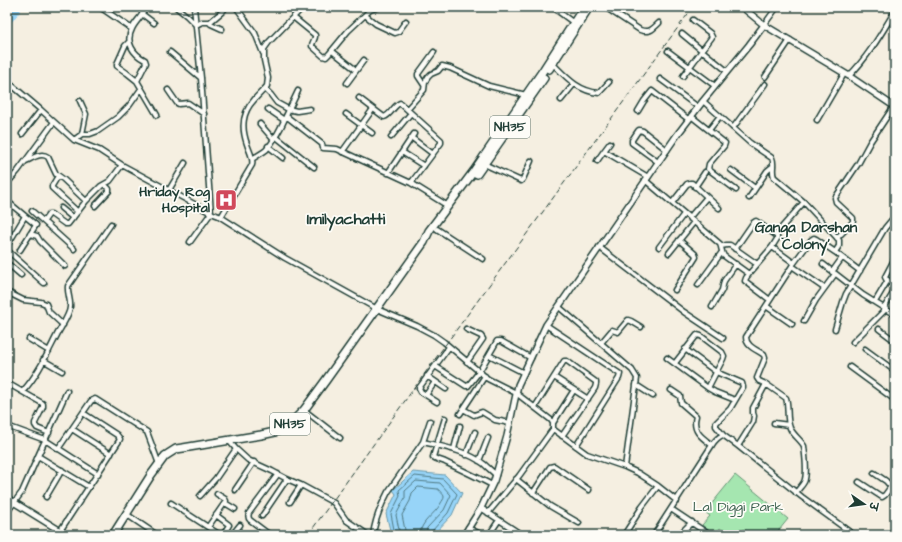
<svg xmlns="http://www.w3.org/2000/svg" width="902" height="542" font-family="'Architects Daughter','Playpen Sans Deva',sans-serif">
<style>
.green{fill:#a5e6b0;stroke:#629272}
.water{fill:#97d4f8;stroke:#6798aa}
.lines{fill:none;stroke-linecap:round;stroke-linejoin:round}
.shore{stroke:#4f7982;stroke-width:1}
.river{stroke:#97d4f8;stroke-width:7}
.minor-casing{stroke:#1f3d34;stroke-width:7}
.tertiary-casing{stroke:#1f3d34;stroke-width:8}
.trunk-casing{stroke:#1f3d34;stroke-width:10}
.minor{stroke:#fdfcf7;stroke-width:4}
.tertiary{stroke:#fdfcf7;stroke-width:5}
.trunk{stroke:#fdfcf7;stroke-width:7}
.rail{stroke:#1f3d34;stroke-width:1;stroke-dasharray:6 3;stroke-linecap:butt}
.labels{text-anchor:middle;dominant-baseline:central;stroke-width:3.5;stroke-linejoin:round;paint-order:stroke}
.shield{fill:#fdfcf7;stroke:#62766e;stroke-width:1}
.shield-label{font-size:13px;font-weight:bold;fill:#1f3d34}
.poi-label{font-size:14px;font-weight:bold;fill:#1f3d34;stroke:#fdfcf7;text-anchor:end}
.park-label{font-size:14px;fill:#3a5f4d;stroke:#fdfcf7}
.neighbourhood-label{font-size:15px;font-weight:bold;fill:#1f3d34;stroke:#fdfcf7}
.quarter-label{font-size:16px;font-weight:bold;fill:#1f3d34;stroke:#fdfcf7}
</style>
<rect width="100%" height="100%" fill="#f5efe1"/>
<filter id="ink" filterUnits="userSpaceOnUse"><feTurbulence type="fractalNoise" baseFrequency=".025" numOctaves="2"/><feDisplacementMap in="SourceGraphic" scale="8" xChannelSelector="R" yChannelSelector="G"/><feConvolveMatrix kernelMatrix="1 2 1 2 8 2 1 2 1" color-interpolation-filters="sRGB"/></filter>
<g filter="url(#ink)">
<path class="green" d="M 735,475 L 788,519 L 775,535 L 752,535 L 744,529 L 739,535 L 728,535 L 720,528 L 714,535 L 702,525 L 710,516 L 705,512 Z"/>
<path class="water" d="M 413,472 L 445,475 L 462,493 L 452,515 L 433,535 L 395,535 L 391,534 L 386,514 L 396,494 L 393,490 Z"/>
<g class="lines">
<path class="shore" d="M 395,535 L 391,514 L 400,496 L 399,490 L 415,476 L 443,479 L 457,494 L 448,513 L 432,531 L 431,535
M 400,535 L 396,515 L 405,498 L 405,491 L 416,481 L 440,483 L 451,495 L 444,510 L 427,528 L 426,535
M 406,535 L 402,515 L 410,501 L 412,493 L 418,487 L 438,489 C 439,491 444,494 444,497 C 444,499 442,501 441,503 C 435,515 420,521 420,535"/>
<path class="river" d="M 7,22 L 17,10 L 15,7"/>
<g class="minor-casing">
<path id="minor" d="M 100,7 L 132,29
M 176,7 L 187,16 L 196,25 L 202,22 L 210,22 L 223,11 L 226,7
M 236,7 L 255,33 L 263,53
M 554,7 L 559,12 L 574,23
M 605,7 L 640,30 C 649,33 652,30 659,23
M 142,14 L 154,23
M 365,15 L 376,24 L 395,33 L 398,32 L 406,21
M 293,17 L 315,35 C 316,39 312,41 312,46 L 323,56 L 326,57 L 329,54 L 348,31 L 365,15 L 370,10 L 379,7
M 209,22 L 211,24 L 222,29
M 764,25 L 777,7
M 682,34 L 727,71
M 129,42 L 125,46 L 117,64 L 117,66 L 127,73 L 137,81 L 157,115
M 332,51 L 356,70
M 668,51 L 715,86
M 170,52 L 201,78
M 553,64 C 567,78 578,91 599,93 L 609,82
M 683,76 L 712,37 L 710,33 L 693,20
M 849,76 C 868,57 881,34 895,11
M 765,77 L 790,40
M 660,79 L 698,107
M 7,81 L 41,110 L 74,140 L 99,150 L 122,165 L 211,213 L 219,216 L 285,258 L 377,309 L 417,326 L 434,335 L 444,342 L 488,379 L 516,393 L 551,420 L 553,423 L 553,429
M 137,81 L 146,63 L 145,60 C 133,54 125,42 132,29 C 134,24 138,20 141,16 C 143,13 144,10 145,7
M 347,83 L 364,60
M 424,85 L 418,76 L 418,74 L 434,52
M 265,89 L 271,95 L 277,103 L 288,109 L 297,111 L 310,109
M 168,90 L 177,103 L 179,104 L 188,103 L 204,114
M 359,98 L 384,117 C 391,115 393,106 400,103 L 441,140 L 441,143 L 411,183
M 561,100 L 574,84
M 80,101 L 86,114 L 82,134
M 703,101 L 750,143 L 772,158 C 775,164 771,170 774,177 L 804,202 L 839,240 L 839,246 L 835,252 L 860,271
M 268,109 L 284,120
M 407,109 L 424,90 L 425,82 L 428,77 L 431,74 L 438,71 L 442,66 L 450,68 L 489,86 L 526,95
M 638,111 L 644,101 L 652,91 L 688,119
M 346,114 L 372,133
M 286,116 L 298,91
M 691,116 L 725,143 L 724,146 L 709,164 L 708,169 L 736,190
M 817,120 L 844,74
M 260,124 L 273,139
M 733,128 L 765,84
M 709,130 L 720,116
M 22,134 L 41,110
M 275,136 L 314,167
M 391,137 L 411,113
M 412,138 L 433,154
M 74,140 L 82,134 L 90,134 L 98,131 L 118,117 L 129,106 L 141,89
M 268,146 L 283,158
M 604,151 L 610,143
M 342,152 L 373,109
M 402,152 L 424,166
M 252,159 C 257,156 262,153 266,150 C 273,143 283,124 286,116 L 322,144 L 323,148 L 337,149 L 411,183 L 448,206
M 26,161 C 33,158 41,152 48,157 L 56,174 L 63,179 L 86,201
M 597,161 L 604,151 L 648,177
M 658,162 L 632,143 L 632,140 L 638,131 L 639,130 L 643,131 L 667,150
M 484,164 L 521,181 L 523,179 L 531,161
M 731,170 L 755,188
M 388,173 L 414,134
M 58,176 L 52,186 L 52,188 L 78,212
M 645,180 L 720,244 C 722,248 721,252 724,256 L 749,274 L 772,247 L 794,263
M 7,181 L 11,179 L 18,171 L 54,122
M 695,187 L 705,172
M 169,190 L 185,163
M 749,198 L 767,171 L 773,166
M 7,201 L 25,216 L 7,246
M 672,203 L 687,184 L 690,183 L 692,183 L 719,208
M 95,206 L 109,191 L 109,189 L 105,185
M 61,208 L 73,218
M 32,211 L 74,249
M 221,217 L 252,165 C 254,158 249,151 247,144 C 241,127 242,113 254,100 C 258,95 263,91 267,86 L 268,78 L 264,60 L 264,49 L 269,42 L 303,7
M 689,218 L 707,197
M 44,221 L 49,214 L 51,214 L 65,224 L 68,224 L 86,201 L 101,186 L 110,181 L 122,165
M 782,227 L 804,202
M 437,229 L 483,259
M 30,234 L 37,236 L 40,241 L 65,266
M 837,238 L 852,223 L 853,221 L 853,218 L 836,202 L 835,198 L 858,164 L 870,142 L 894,106
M 190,242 L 211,213 L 201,78 L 194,7
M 721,246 L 727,245 L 730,245 L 757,264
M 599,247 L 684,312 L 723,338
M 659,247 L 684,214
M 735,249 L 753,223 L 756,221 L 777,236 L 777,239 L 772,247
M 7,250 L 44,283
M 20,250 L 36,225 L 25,216
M 669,253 L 694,222
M 895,258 L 885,277 L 886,279 L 895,285
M 7,263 L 21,275
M 823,264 L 863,295 L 895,315
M 792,266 L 824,288
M 832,272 L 842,258
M 749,274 L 746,278 L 745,281 L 770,300
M 698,285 L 722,252
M 675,290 L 696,257 L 695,254 L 679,240
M 7,292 L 23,300 L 41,302 L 46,304 L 49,312 L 63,325
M 875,302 L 888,280
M 766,306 L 792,324
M 559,307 L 632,370 L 637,378 L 625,467
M 712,307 L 722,290 L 724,281 L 736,264
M 884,308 L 895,290
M 804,321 L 816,300 L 835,274
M 546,325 L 620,374 L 619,378 L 576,446
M 466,329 L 481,336 L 483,339 L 467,362
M 835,329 L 843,302 L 846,294 L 885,228 L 895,216
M 879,329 L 895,341
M 29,339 L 49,351
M 853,342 L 886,309
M 601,343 L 612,330 L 618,332 L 628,320 L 631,321 L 641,327
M 685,349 L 716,372 L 742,383 L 743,387 L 730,409 L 716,423 L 716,426 L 723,435
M 865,349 L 895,371
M 489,355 L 524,373
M 667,358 L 708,388 L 715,392 L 735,400
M 43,360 L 62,371
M 675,363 L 697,335 L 701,336 L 722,352 L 724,356 L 723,359 L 708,388
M 435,366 L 466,386 L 468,386 L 479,372 L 497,341 L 501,341 L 531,358
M 850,367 L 895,400
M 427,376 L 446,389
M 554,377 L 588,399
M 7,383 L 42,403 L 43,404 L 43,407 L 35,423 L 35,425 L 37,428 L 49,433
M 766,384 L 759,381 L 757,378 L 765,358 L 764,355 C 758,350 746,347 746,337 L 794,263 L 811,240 L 814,238 L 816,239 L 835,252
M 636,385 L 653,396
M 671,390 L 680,396 L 681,403 L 696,416 C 692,431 701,437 712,445
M 23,391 C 38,375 48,352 58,333 C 61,327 70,314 70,307 C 71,300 67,293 68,286 L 111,224
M 426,395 L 435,382
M 437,402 L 421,392 L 419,388 L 449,347
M 535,407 L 564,361 L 567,361 L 596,382 L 596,384 L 595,388 L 562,436
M 463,409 L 474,415 L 482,412 L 495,420 L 510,423
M 304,410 L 340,438
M 460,414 L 485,376
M 445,418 L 433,457 C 437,460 442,460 447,463 C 462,470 477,477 492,485
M 553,423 L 574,390
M 774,423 L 789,425
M 7,426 L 45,440 L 98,474
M 72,429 L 111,454
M 229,441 L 236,449 L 248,460 L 272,471 L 287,479 L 301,485 L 334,503 L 346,520 L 368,535
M 423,442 C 444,447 467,451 484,464 C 488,468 492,471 496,475
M 738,446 L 753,422 L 754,416 L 753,413 L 753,408 L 766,384 L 786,398 C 789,407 786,418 790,428 C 793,435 800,439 804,446 C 805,455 808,474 804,482 C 802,486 798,489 796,493
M 58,449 L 91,401 L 95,399 L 147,432 L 159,464
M 454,449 L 460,426
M 466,455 L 475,432
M 38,456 L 89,487
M 479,461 L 488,438
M 874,473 L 886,481 L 891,487
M 516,479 L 550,506 L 579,523
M 859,482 L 882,497 L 885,495 L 890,488 L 893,487 L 895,488
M 235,490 L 254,462
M 533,493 L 550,467 L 554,466 L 589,490
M 200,496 L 216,478 L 236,449
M 46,497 L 62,470
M 290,502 L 301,485
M 171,503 L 220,535
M 225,503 L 235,509
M 481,508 L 522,535
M 671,509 L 710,535
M 7,512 L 22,492 L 67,391
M 488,513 L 519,476 L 553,429 L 587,454 L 625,467 L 638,473 L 658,486 L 677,501
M 126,514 L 157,535
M 216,515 L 228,524 L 229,525 L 223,535
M 262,516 L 287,479
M 208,527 L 226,501 L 225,499 L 217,494
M 468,528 L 482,535
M 60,531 L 119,441 L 120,439 L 117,435 L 83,413
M 232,535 L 240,525
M 270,535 L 250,520 C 248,518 248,516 249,513 L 278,474
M 373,535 C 375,520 381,505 388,492 L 423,442 L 430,421
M 489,535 L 499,520
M 624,535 L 642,507 L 658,486
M 654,535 L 712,445 C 715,440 718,437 723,435 L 738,446 L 802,497 L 854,535
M 679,535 L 692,522"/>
</g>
<g class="tertiary-casing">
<path id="tertiary" d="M 742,7 L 764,25 L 849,76 L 895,107
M 7,498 L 67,535
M 464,535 L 481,508 L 494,481 L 507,436 L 518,385 L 546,325 L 677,135 L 703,101 L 749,45 L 764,25
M 894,535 L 895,534"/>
</g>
<g class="trunk-casing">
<path id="trunk" d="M 549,69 L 589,7
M 477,174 L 544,78
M 113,535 L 151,475 L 165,456 L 176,449 L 183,448 L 261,435 L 275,432 L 286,427 L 291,423 L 304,410 L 326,380 L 424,242 L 429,231 L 474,171 L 544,69 L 584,7"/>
</g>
<use href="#minor" class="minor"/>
<use href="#tertiary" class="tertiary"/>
<use href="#trunk" class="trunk"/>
<path class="rail" d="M 308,535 L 446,344 L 693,7"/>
</g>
</g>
<defs>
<g id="hospital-square" transform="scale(1.15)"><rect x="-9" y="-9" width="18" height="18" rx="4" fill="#d1495b" stroke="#fdfcf7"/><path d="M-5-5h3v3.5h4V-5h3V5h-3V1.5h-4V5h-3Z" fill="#fff"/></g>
</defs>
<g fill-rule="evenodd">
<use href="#hospital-square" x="226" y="200"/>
</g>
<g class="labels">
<g class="shield">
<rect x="490" y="116" width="40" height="22" rx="3"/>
<rect x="270" y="413" width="40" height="22" rx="3"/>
</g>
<g class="shield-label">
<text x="510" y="127">NH35</text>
<text x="290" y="424">NH35</text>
</g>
<g class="poi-label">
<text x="210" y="192">Hriday Rog<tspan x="210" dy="16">Hospital</tspan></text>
</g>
<g class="park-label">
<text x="738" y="507">Lal Diggi Park</text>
</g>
<g class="neighbourhood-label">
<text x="806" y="227">Ganga Darshan<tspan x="806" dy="17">Colony'</tspan></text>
</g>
<g class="quarter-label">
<text x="346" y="219">Imilyachatti</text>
</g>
</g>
<rect width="902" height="542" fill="none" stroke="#fdfcf7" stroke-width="24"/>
<rect x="12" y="12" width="878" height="518" fill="none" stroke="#1f3d34" stroke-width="1.5" filter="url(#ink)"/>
<g transform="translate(864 504) rotate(103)" stroke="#fdfcf7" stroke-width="3" paint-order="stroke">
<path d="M0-3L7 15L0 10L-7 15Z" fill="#1f3d34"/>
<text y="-6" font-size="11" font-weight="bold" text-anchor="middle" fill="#1f3d34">उ</text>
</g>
</svg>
